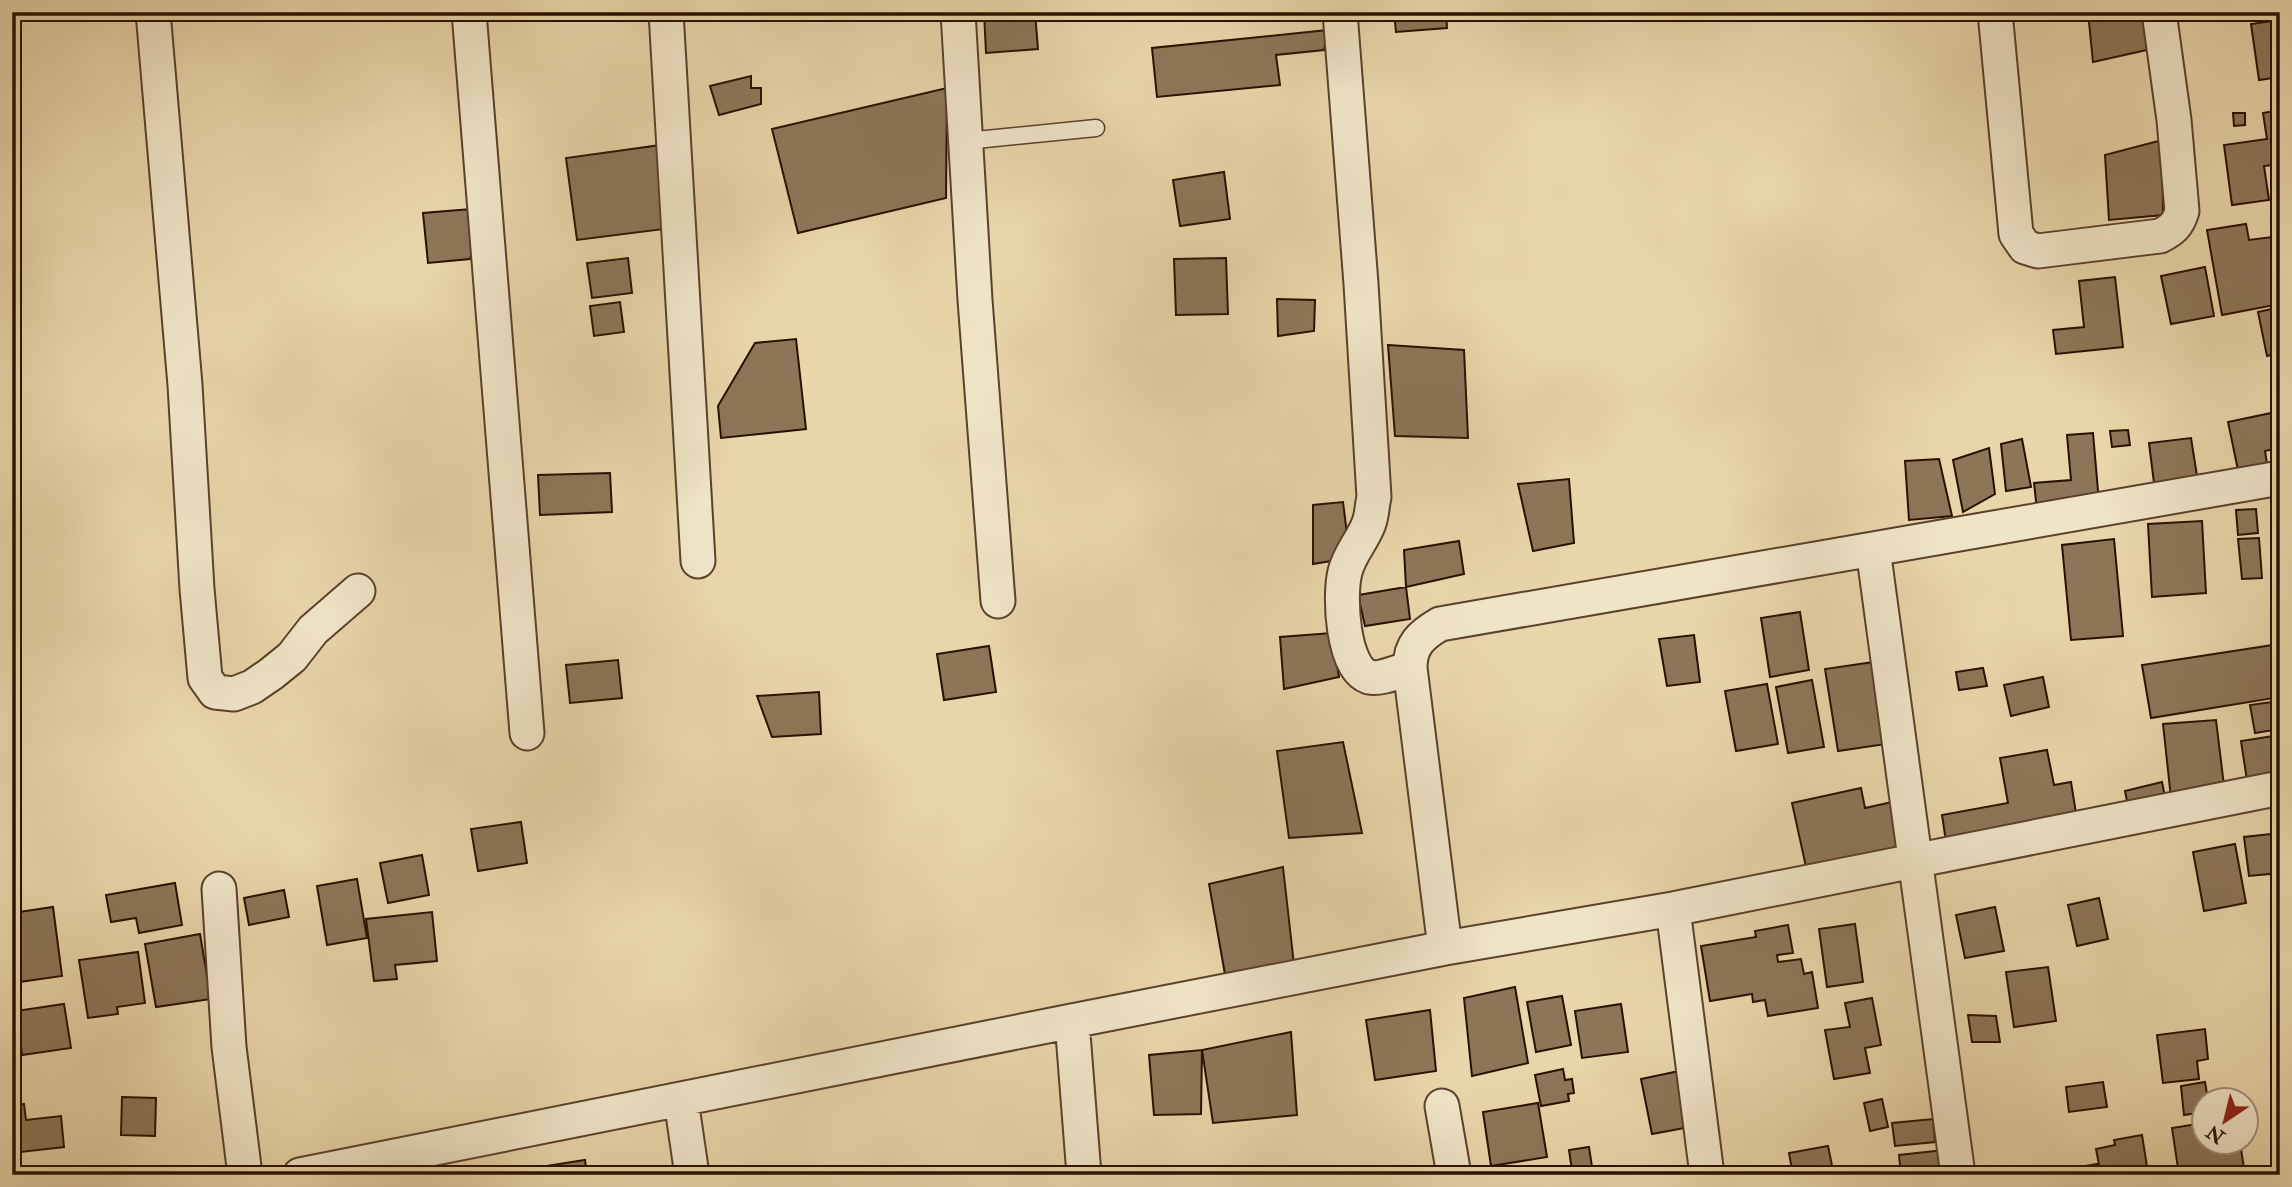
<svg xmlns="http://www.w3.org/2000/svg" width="2292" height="1187" font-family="'IM FELL Double Pica',serif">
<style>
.building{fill:#8d7658;stroke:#2a1001;stroke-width:2}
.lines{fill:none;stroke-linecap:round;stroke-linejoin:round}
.service-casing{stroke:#5a412b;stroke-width:19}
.minor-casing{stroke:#5a412b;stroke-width:37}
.service{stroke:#f0e4c7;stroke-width:16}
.minor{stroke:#f0e4c7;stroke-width:33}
</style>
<rect width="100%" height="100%" fill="#e8d5a9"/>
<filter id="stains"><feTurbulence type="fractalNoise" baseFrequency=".00286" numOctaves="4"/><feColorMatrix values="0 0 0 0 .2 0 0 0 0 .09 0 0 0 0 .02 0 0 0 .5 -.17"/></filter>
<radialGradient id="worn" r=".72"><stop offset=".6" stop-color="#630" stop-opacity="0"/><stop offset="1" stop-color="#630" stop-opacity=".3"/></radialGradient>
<path class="building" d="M 984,12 L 1035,12 L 1038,49 L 986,53 Z
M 1394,12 L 1446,12 L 1447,28 L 1396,32 Z
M 2088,12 L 2144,12 L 2147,50 L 2093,62 Z
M 2222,12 L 2249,12 L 2223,18 Z
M 2280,20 L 2280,77 L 2259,80 L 2251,24 Z
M 1328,30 L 1324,50 L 1276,55 L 1280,85 L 1157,97 L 1152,48 Z
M 751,76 L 751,88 L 761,88 L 761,104 L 719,115 L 710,86 Z
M 947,88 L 946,198 L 798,233 L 772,129 Z
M 2280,110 L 2280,164 L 2264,166 L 2269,200 L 2232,205 L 2224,145 L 2267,139 L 2263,113 Z
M 2233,113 L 2245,113 L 2245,125 L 2234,126 Z
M 2162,140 L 2163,215 L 2109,220 L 2105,155 Z
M 661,145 L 672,228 L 577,240 L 566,158 Z
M 1224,172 L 1230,219 L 1180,226 L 1173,180 Z
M 471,209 L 475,239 L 470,259 L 428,263 L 423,213 Z
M 2246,224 L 2249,240 L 2272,237 L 2280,282 L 2280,304 L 2222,315 L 2207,230 Z
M 628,258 L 632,293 L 592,298 L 587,263 Z
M 1226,258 L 1228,314 L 1176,315 L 1174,259 Z
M 2205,267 L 2214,316 L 2171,324 L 2161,276 Z
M 2115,277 L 2123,347 L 2056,354 L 2053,330 L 2084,327 L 2079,281 Z
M 1277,299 L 1315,300 L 1314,331 L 1278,336 Z
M 620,302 L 624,332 L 594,336 L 590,306 Z
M 2280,307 L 2280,353 L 2267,356 L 2258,312 Z
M 796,339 L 806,429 L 721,438 L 718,406 L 755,343 Z
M 1388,345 L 1464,350 L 1468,438 L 1395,436 Z
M 2271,413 L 2278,448 L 2265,451 L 2267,464 L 2238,470 L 2228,422 Z
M 2128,430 L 2130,445 L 2112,447 L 2110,431 Z
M 2093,433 L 2100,514 L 2038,519 L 2034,483 L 2071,480 L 2067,435 Z
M 2191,438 L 2197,476 L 2154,483 L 2149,443 Z
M 2022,439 L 2031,487 L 2006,491 L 2001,444 Z
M 1989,448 L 1995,494 L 1963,512 L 1953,460 Z
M 1939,459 L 1952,516 L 1909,520 L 1905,461 Z
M 610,473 L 612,512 L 540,515 L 538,475 Z
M 1569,479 L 1574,543 L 1533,551 L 1518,484 Z
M 1343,502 L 1350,558 L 1313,564 L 1313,505 Z
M 2256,509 L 2258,533 L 2238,535 L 2236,510 Z
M 2202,521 L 2206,593 L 2152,597 L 2148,524 Z
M 2259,538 L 2262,578 L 2242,579 L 2238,539 Z
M 2114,539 L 2123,636 L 2071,640 L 2062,545 Z
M 1459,541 L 1464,574 L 1406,587 L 1404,550 Z
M 1406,587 L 1410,619 L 1365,626 L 1358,595 Z
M 1800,612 L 1809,670 L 1770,677 L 1761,618 Z
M 1332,633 L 1339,677 L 1284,689 L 1280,637 Z
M 1694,635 L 1700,682 L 1667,686 L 1659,639 Z
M 2273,645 L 2275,656 L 2280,655 L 2280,697 L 2151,718 L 2142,665 Z
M 989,646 L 996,692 L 944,700 L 937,654 Z
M 618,660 L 622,698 L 570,703 L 566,665 Z
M 1874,662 L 1886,744 L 1838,751 L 1825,669 Z
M 1983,668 L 1987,686 L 1959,690 L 1956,672 Z
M 2043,677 L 2049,707 L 2011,716 L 2004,685 Z
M 1812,680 L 1824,747 L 1788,753 L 1776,687 Z
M 1767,684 L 1778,744 L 1736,751 L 1725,691 Z
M 819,692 L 821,734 L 772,737 L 757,696 Z
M 2280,701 L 2280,729 L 2255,733 L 2250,705 Z
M 2216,720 L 2225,794 L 2171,798 L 2163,724 Z
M 2280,735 L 2280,782 L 2248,787 L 2241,741 Z
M 1343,742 L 1362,833 L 1289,838 L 1277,751 Z
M 2047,750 L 2054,785 L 2071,782 L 2078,826 L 1947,848 L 1942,815 L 2008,803 L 2000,758 Z
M 2162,782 L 2166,802 L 2129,811 L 2125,791 Z
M 1861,788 L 1865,808 L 1897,801 L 1909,855 L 1806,867 L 1792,803 Z
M 521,822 L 527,863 L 478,871 L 471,829 Z
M 2280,833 L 2280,873 L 2249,876 L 2244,837 Z
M 2235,844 L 2246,903 L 2204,911 L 2193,852 Z
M 422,855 L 429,895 L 388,903 L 380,863 Z
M 1283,867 L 1294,965 L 1226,980 L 1209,884 Z
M 357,879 L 367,938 L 327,945 L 317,886 Z
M 175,883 L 182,925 L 139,933 L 136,918 L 111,922 L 106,895 Z
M 284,890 L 289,917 L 249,925 L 244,898 Z
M 2099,898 L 2108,939 L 2077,946 L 2068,905 Z
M 53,907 L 62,976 L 12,983 L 12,913 Z
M 1995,907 L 2004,951 L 1965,958 L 1956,915 Z
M 432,912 L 437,961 L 395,965 L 397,979 L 374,981 L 366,919 Z
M 1855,924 L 1863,982 L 1827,987 L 1819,929 Z
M 1788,925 L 1793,953 L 1777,955 L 1778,962 L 1801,959 L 1804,974 L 1812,972 L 1818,1008 L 1768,1016 L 1765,1000 L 1753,1002 L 1752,994 L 1710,1001 L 1701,946 L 1756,937 L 1755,931 Z
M 200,934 L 211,999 L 156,1007 L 145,944 Z
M 138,952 L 145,1003 L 117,1007 L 118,1014 L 88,1018 L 79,960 Z
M 2048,967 L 2056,1021 L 2014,1027 L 2006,972 Z
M 1515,987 L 1528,1063 L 1472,1076 L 1464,998 Z
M 1562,996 L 1571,1045 L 1536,1052 L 1527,1002 Z
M 1872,998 L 1881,1045 L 1865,1048 L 1870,1073 L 1834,1079 L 1825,1030 L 1850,1027 L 1845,1003 Z
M 64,1004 L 71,1048 L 22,1055 L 16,1011 Z
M 1621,1004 L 1628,1052 L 1582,1058 L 1575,1011 Z
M 1430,1010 L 1436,1071 L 1375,1080 L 1366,1020 Z
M 1968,1015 L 1996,1016 L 2000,1042 L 1972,1042 Z
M 2205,1029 L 2208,1059 L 2197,1061 L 2199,1079 L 2163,1083 L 2157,1035 Z
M 1291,1032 L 1297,1115 L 1213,1123 L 1202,1050 Z
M 1202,1050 L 1201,1114 L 1154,1115 L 1149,1055 Z
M 1563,1069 L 1565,1080 L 1572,1079 L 1574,1093 L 1568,1094 L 1569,1101 L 1541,1106 L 1535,1075 Z
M 1679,1071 L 1690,1127 L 1652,1134 L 1641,1079 Z
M 2103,1082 L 2107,1107 L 2069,1112 L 2066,1087 Z
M 2205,1082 L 2208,1100 L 2204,1100 L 2204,1112 L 2184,1115 L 2181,1086 Z
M 122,1097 L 156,1098 L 155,1136 L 121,1135 Z
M 1882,1099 L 1888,1127 L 1870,1131 L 1864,1103 Z
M 1538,1103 L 1547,1157 L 1491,1166 L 1483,1112 Z
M 24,1104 L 26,1120 L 61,1116 L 64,1147 L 12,1153 L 12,1105 Z
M 1933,1119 L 1935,1142 L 1895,1146 L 1892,1123 Z
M 2204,1123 L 2204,1142 L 2240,1142 L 2245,1175 L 2179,1175 L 2172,1128 Z
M 2142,1135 L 2148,1173 L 2101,1175 L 2096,1149 L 2115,1145 L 2114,1140 Z
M 1828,1146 L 1834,1175 L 1793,1175 L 1789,1153 Z
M 1589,1147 L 1592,1167 L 1599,1166 L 1600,1174 L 1605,1173 L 1606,1175 L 1561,1175 L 1560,1171 L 1572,1170 L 1569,1150 Z
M 1944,1150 L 1947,1172 L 1901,1175 L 1899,1155 Z
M 585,1160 L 587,1175 L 548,1175 L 546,1166 Z
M 2097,1164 L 2099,1175 L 2047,1175 L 2046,1173 Z"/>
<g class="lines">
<g class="service-casing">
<path id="service" d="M 966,141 L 1096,128"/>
</g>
<g class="minor-casing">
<path id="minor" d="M 153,12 L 185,385 L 197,589 L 205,678 L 215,692 L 234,694 L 252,687 L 271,674 L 292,657 L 313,630 L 358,591
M 469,12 L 527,733
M 666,12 L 698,561
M 958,12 L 975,300 L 998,601
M 1340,12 L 1361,284 L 1374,497 C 1372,505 1372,515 1369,523 C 1363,540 1349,554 1345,572 C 1339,595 1342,668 1369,677 C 1380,680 1399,671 1410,668 L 1445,948
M 1995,12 L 2016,234 L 2025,247 L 2038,251 L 2160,236 C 2172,230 2178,225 2182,211 L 2174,120 L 2159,12
M 1410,668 C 1410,645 1421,635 1440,624 L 1873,549
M 219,889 L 229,1047 L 245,1175
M 1673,909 L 1707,1175
M 1072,1021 L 1084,1175
M 681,1100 L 692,1175
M 1442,1106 L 1454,1175
M 300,1175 L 1072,1021 L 1445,948 L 1673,909 L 2280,788
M 1958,1175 L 1873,549 L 2280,478"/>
</g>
<use href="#service" class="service"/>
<use href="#minor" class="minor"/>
</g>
<rect width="2292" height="1187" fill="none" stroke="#e8d5a9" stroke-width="42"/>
<rect x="14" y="14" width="2264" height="1159" fill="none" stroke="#2a1001" stroke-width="3.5"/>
<rect x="21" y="21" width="2250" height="1145" fill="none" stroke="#2a1001" stroke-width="2"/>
<g transform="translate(2225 1121) rotate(215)"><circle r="33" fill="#f0e4c7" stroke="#a18f78" stroke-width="2"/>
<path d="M0-5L12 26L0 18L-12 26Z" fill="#8f2418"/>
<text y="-10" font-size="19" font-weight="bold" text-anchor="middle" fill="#2a1001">N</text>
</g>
<rect width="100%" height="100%" filter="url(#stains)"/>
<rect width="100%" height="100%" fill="url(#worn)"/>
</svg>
